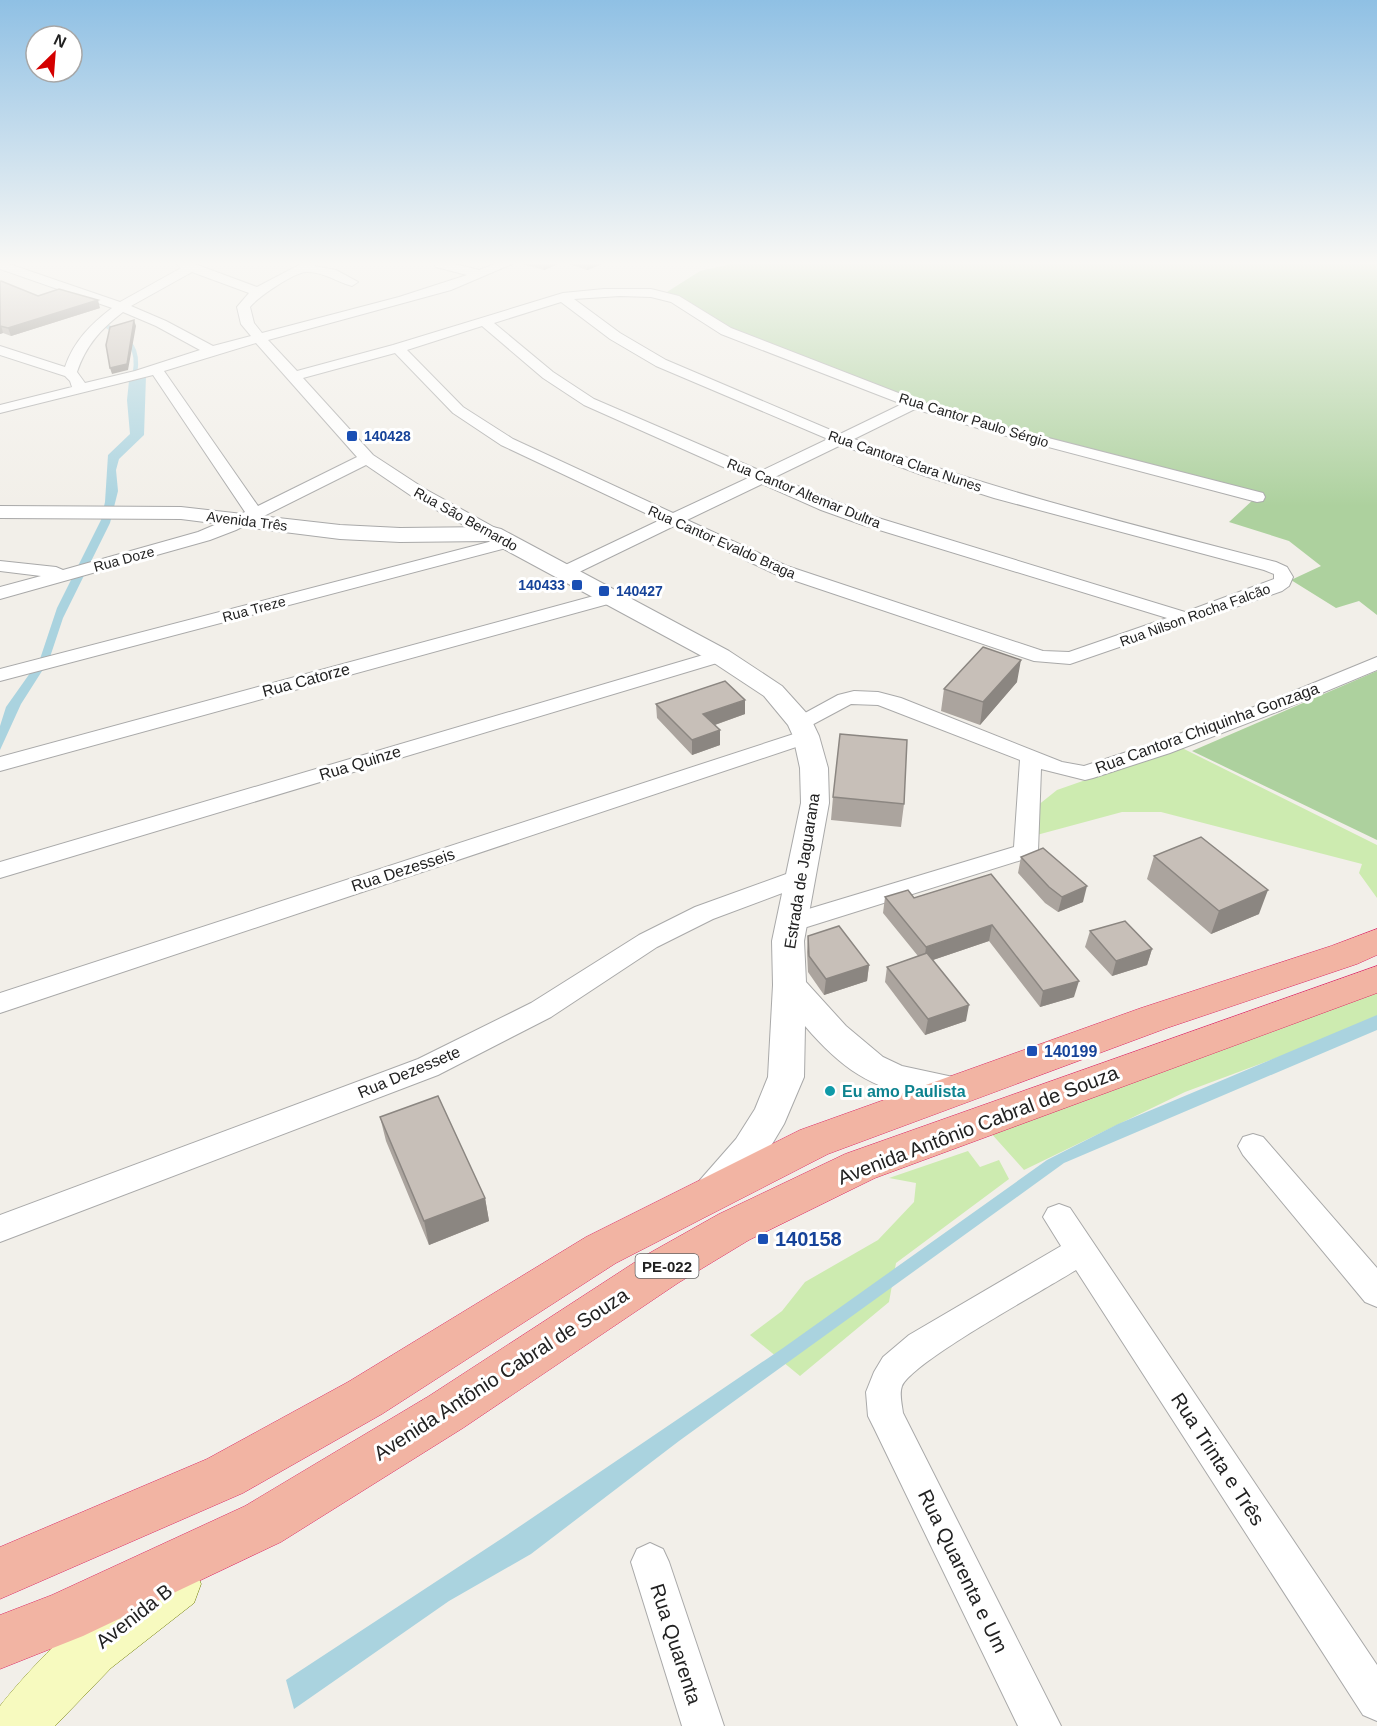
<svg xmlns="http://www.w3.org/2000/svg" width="1377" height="1726" font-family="Arial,sans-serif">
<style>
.grass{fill:#cdebb0}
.forest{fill:#add19e}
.water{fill:#aad3df}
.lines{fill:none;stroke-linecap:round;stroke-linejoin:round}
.stream{stroke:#aad3df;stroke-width:4.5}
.minor-casing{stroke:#a9a9a9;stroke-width:2}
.tertiary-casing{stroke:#a9a9a9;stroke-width:2}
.secondary-casing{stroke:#707d05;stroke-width:1}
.trunk-casing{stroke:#dc2a67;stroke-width:1}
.minor{fill:#fff;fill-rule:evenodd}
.tertiary{fill:#fff;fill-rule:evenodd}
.secondary{fill:#f7fabf;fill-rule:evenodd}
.trunk{fill:#f2b4a3;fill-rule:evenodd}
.wall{fill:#aba49e}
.shaded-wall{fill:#8b8681}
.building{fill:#c7bfb8;stroke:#8b8681;stroke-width:1.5}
.transit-dot{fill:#1a4fb4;stroke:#fff;stroke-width:2}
.culture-dot{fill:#0f9aa8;stroke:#fff;stroke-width:2}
.labels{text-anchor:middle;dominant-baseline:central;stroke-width:6;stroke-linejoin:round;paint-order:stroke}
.far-street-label{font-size:14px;fill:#222;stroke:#fff}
.far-transit-label{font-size:14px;font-weight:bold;fill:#164399;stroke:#fff;text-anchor:start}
.shield{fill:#fff;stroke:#646464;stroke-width:1.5}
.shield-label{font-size:15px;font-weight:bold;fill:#222}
.street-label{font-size:16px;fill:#222;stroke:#fff}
.transit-label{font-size:16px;font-weight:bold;fill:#164399;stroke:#fff;text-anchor:start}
.culture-label{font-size:16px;font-weight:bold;fill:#0d838f;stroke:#fff;text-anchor:start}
.near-street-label{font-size:20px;fill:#222;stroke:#fff}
.near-transit-label{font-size:20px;font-weight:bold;fill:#164399;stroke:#fff;text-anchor:start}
</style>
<rect width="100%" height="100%" fill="#f2efe9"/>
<path class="grass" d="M 1180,747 L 1377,845 L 1377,898 L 1359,873 L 1362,864 L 1161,812 L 1122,812 L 1033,836 L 1037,806 L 1057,790 Z
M 1377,987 L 1377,1020 L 1185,1092 L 1024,1170 L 989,1131 Z
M 968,1151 L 980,1167 L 999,1160 L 1009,1179 L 896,1263 L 889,1302 L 800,1376 L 750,1335 L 782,1311 L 805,1282 L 878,1240 L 914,1202 L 916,1183 L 889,1178 Z"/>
<path class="forest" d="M 731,264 L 1377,264 L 1377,615 L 1359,601 L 1336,608 L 1291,580 L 1321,566 L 1289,541 L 1229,522 L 1254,499 L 911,404 L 728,328 L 667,292 L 700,271 Z
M 1377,671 L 1377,840 L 1192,751 Z"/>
<path class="water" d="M 146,376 L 144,435 L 119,459 L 116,470 L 118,491 L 110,523 L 63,618 L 49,660 L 21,704 L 0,750 L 0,726 L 6,707 L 40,659 L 57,608 L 101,520 L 105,502 L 108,455 L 130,434 L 127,400 L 129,381 Z
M 1377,1015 L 1377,1030 L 1064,1163 L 679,1441 L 531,1554 L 449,1601 L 294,1709 L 286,1680 L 504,1537 L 783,1348 L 1047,1160 L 1118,1124 Z"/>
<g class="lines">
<path class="stream" d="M 104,324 C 125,339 140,343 135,373"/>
<g class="minor-casing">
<path id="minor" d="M 0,264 L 9,264 L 120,302 L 181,268 L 176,264 L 195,264 L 257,287 L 301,264 L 315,264 L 314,266 L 336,270 L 358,282 L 352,286 C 337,282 322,271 306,272 C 293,273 258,297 250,307 L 254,323 L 262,333 L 399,297 L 467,275 L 436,267 L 434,264 L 455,264 L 479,270 L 495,264 L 512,264 L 451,290 L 268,340 L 297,371 L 393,345 L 563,293 L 604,289 L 651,289 L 679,296 L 731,328 L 919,401 L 994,424 L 1263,493 L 1265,497 L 1263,501 L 1257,502 L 984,430 L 915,409 L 854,439 C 992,490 1134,525 1276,562 L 1287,567 L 1293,577 L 1289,586 L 1282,591 L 1070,664 L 1034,661 L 775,574 L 674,526 L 571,576 L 559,576 L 556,572 L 559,568 L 660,520 L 501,445 L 453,413 L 395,353 L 303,378 L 373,455 L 425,489 L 499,530 L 502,534 L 499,538 L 487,538 L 413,497 L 366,465 L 236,530 L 210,540 L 0,599 L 0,587 L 41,576 L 0,571 L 0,561 L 56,567 L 63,570 L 198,532 L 245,512 L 153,375 L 0,413 L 0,405 L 72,387 L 70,381 L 65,376 L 0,355 L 0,346 L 65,367 C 74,341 91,324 112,308 L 0,269 ZM 192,272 L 249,293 L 237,307 L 241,324 L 251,336 L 213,346 L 166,321 L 131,306 ZM 620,296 L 651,297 L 671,302 L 721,334 L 902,404 L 840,434 L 666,360 L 620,333 L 574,299 ZM 561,302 L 610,339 L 656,366 L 828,439 L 761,471 L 594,399 L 553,372 L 494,323 ZM 123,312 L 156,326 L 200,350 L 135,371 L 85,383 L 77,372 C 86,345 101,329 123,312 ZM 482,326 L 543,378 L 584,405 L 748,478 L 673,513 L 513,439 L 463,407 L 407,350 ZM 256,343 L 357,457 L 258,506 L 164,371 ZM 841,445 L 922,475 L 994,498 L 1264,570 L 1274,574 L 1274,579 L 1185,612 L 875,517 L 775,477 ZM 762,484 L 821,510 L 863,525 L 1167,618 L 1069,652 L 1043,651 L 787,566 L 687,520 Z
M 508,537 L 514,538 L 517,542 L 514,546 L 0,681 L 0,669 Z
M 612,591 L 619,593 L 621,597 L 619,601 L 0,771 L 0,757 Z
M 720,650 L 727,652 L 730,656 L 727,660 L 0,878 L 0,862 Z
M 1377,657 L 1377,670 L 1279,711 L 1170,753 L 1093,778 L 1085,780 L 1041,769 L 1038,851 L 1034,856 L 791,932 L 782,929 L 778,923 L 782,917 L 1014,847 L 1020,760 L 878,705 L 851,704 L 808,727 L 801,729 L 794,727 L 790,723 L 794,719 L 838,695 L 854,691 L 878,692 L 901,698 L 1062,762 L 1084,766 L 1154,743 L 1265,703 Z
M 806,730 L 814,731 L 817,736 L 814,741 L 0,1013 L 0,993 Z
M 800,869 L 809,871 L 812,877 L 809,883 L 713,919 L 657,947 L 551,1017 L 438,1075 L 0,1242 L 0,1215 L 418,1059 L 531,1003 L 639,935 L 695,907 Z
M 1253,1134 L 1263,1137 L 1377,1268 L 1377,1307 L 1365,1302 L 1243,1155 L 1238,1146 L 1243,1137 Z
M 1059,1204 L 1070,1208 L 1377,1665 L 1377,1721 L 1363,1715 L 1076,1270 C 1046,1289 913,1361 902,1386 C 899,1394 902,1405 903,1413 L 1061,1726 L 1018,1726 L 874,1428 L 868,1416 L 866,1392 L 874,1372 L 883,1357 L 909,1335 L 1061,1246 L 1043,1217 L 1048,1208 Z
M 650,1543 L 663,1549 L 669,1562 L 724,1726 L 682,1726 L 631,1562 L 637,1549 Z"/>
</g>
<g class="tertiary-casing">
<path id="tertiary" d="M 0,506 L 181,507 L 340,525 L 400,528 L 493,527 L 501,529 L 729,651 L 782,686 L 810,717 L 819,736 L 828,768 L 829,803 L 804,941 L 806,982 L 846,1026 L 883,1057 L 902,1066 L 967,1080 L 972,1090 L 967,1100 C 952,1105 941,1102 926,1099 C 871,1089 841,1068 805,1026 L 804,1077 L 784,1124 L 762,1161 L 728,1202 L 714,1207 L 700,1202 L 695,1191 L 700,1180 L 736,1139 L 755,1109 L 768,1077 L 773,985 L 772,941 L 801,803 L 800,768 L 793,736 L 788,725 L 764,696 L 711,661 L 489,541 L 400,542 L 340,539 L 181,519 L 0,518 Z"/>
</g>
<g class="secondary-casing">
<path id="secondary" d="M 175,1558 L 194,1565 L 201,1584 L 194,1603 L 111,1668 L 55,1726 L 0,1726 L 0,1706 C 41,1654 114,1583 175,1558 Z"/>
</g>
<g class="trunk-casing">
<path id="trunk" d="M 1377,929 L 1377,955 L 1357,964 L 1167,1028 L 828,1154 L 616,1263 L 382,1414 L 243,1493 L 0,1599 L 0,1547 L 207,1459 L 348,1382 L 586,1237 L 800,1130 L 1141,1008 L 1331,946 Z
M 1377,966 L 1377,993 L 875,1178 L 749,1240 L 678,1283 L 463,1428 L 281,1542 L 83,1636 L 0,1669 L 0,1615 L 52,1595 L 245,1506 L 429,1396 L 646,1255 L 719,1214 L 845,1154 Z"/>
</g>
<use href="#minor" class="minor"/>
<use href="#tertiary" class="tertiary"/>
<use href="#secondary" class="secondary"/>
<use href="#trunk" class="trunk"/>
</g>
<path class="wall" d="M 522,264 L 558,264 L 544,270 Z
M 568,264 L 602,264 L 587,270 Z
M 0,282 L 38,296 L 100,308 L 11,336 L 3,333 L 0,334 Z
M 1017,682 L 980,725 L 941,711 L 944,689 Z
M 656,704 L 745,714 L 715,725 L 720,745 L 692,755 L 657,718 Z
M 833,797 L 904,804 L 901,827 L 831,820 Z
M 1154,856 L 1259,914 L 1211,934 L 1147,879 Z
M 1021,857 L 1083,902 L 1058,912 L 1045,903 L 1018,873 Z
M 991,874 L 1074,997 L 1040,1007 L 989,941 L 933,960 L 966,1021 L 925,1035 L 885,982 L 887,967 L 918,956 L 883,913 L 885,897 L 914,898 Z
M 1090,931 L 1152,949 L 1147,965 L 1112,976 L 1085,947 Z
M 808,936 L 869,965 L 867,981 L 824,995 L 808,972 L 807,952 Z
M 380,1117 L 485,1198 L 489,1221 L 429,1245 L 386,1141 Z"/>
<path class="shaded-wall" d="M 544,264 L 558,264 L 544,270 Z
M 587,264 L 602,264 L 587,270 Z
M 98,300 L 100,308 L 11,336 L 8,328 Z
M 134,320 L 136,326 L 128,370 L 112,374 L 110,368 Z
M 1,325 L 3,333 L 0,334 L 0,326 Z
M 1021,660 L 1017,682 L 980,725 L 983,702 Z
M 745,700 L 745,714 L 703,729 L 703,714 Z
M 720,730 L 720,745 L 692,755 L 692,740 Z
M 1087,886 L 1083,902 L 1058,912 L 1062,897 Z
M 1268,890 L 1259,914 L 1211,934 L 1219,911 Z
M 992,925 L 989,941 L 924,963 L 926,947 Z
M 1152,949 L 1147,965 L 1112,976 L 1116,961 Z
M 869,965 L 867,981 L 824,995 L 826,979 Z
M 1079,981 L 1074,997 L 1040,1007 L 1043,991 Z
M 969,1005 L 966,1021 L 925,1035 L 928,1019 Z
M 485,1198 L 489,1221 L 429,1245 L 424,1221 Z"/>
<path class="building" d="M 1,281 L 38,296 L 59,289 L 98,300 L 8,328 L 0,326 L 0,282 Z
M 134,320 L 127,364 L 110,368 L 106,345 L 110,327 Z
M 983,647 L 1021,660 L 983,702 L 944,689 Z
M 725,681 L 745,700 L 703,714 L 720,730 L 692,740 L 656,704 Z
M 840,734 L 907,740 L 904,804 L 833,797 Z
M 1201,837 L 1268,890 L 1219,911 L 1154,856 Z
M 1043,848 L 1087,886 L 1062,897 L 1049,887 L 1021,857 Z
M 991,874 L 1079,981 L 1043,991 L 992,925 L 926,947 L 885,897 L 908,890 L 914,898 Z
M 1125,921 L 1152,949 L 1116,961 L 1090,931 Z
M 839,926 L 869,965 L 826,979 L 809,956 L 808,936 Z
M 927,953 L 969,1005 L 928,1019 L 887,967 Z
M 438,1096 L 485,1198 L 424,1221 L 380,1117 Z"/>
<linearGradient id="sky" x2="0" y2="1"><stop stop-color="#8fc0e4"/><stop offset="0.52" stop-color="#f9f8f5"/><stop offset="1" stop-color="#f9f8f5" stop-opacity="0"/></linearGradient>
<rect width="1377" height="506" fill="url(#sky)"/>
<g class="transit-dot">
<rect x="346" y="430" width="12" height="12" rx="3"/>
<rect x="571" y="579" width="12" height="12" rx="3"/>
<rect x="598" y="585" width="12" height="12" rx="3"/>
<rect x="1026" y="1045" width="12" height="12" rx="3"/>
<rect x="757" y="1233" width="12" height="12" rx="3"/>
</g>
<circle class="culture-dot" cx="830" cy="1091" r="6"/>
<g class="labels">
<g class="far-street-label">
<text transform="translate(974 420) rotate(17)">Rua Cantor Paulo Sérgio</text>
<text transform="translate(905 461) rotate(19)">Rua Cantora Clara Nunes</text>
<text transform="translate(804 493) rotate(22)">Rua Cantor Altemar Dultra</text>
<text transform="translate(466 519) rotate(29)">Rua São Bernardo</text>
<text transform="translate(247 521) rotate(7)">Avenida Três</text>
<text transform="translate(722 542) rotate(24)">Rua Cantor Evaldo Braga</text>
<text transform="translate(124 559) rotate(-15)">Rua Doze</text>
<text transform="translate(254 609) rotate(-15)">Rua Treze</text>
<text transform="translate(1195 615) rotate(-20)">Rua Nilson Rocha Falcão</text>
</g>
<g class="far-transit-label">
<text x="364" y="436">140428</text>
<text x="565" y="585" text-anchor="end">140433</text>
<text x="616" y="591">140427</text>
</g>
<rect class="shield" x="635.5" y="1254" width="63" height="24" rx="4.5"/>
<g class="shield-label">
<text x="667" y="1266">PE-022</text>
</g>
<g class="street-label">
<text transform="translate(306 680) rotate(-15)">Rua Catorze</text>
<text transform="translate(1207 728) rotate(-20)">Rua Cantora Chiquinha Gonzaga</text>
<text transform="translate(360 763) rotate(-17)">Rua Quinze</text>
<text transform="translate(403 870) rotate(-18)">Rua Dezesseis</text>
<text transform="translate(802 871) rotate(-81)">Estrada de Jaguarana</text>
<text transform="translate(409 1072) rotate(-23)">Rua Dezessete</text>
</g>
<g class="transit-label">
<text x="1044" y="1051">140199</text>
</g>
<g class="culture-label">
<text x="842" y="1091">Eu amo Paulista</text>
</g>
<g class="near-street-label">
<text transform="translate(978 1125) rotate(-21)">Avenida Antônio Cabral de Souza</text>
<text transform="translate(501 1374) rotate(-33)">Avenida Antônio Cabral de Souza</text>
<text transform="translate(1218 1459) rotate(57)">Rua Trinta e Três</text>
<text transform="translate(963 1571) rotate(64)">Rua Quarenta e Um</text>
<text transform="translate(134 1616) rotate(-38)">Avenida B</text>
<text transform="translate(676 1644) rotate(72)">Rua Quarenta</text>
</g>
<g class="near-transit-label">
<text x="775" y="1239">140158</text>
</g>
</g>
<g transform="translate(54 54) rotate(25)"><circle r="28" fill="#ffffff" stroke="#a7a7a7" stroke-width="1.5"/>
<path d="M0-4.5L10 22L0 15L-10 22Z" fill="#d40000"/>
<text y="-9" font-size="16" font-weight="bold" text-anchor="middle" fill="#222222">N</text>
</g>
</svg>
